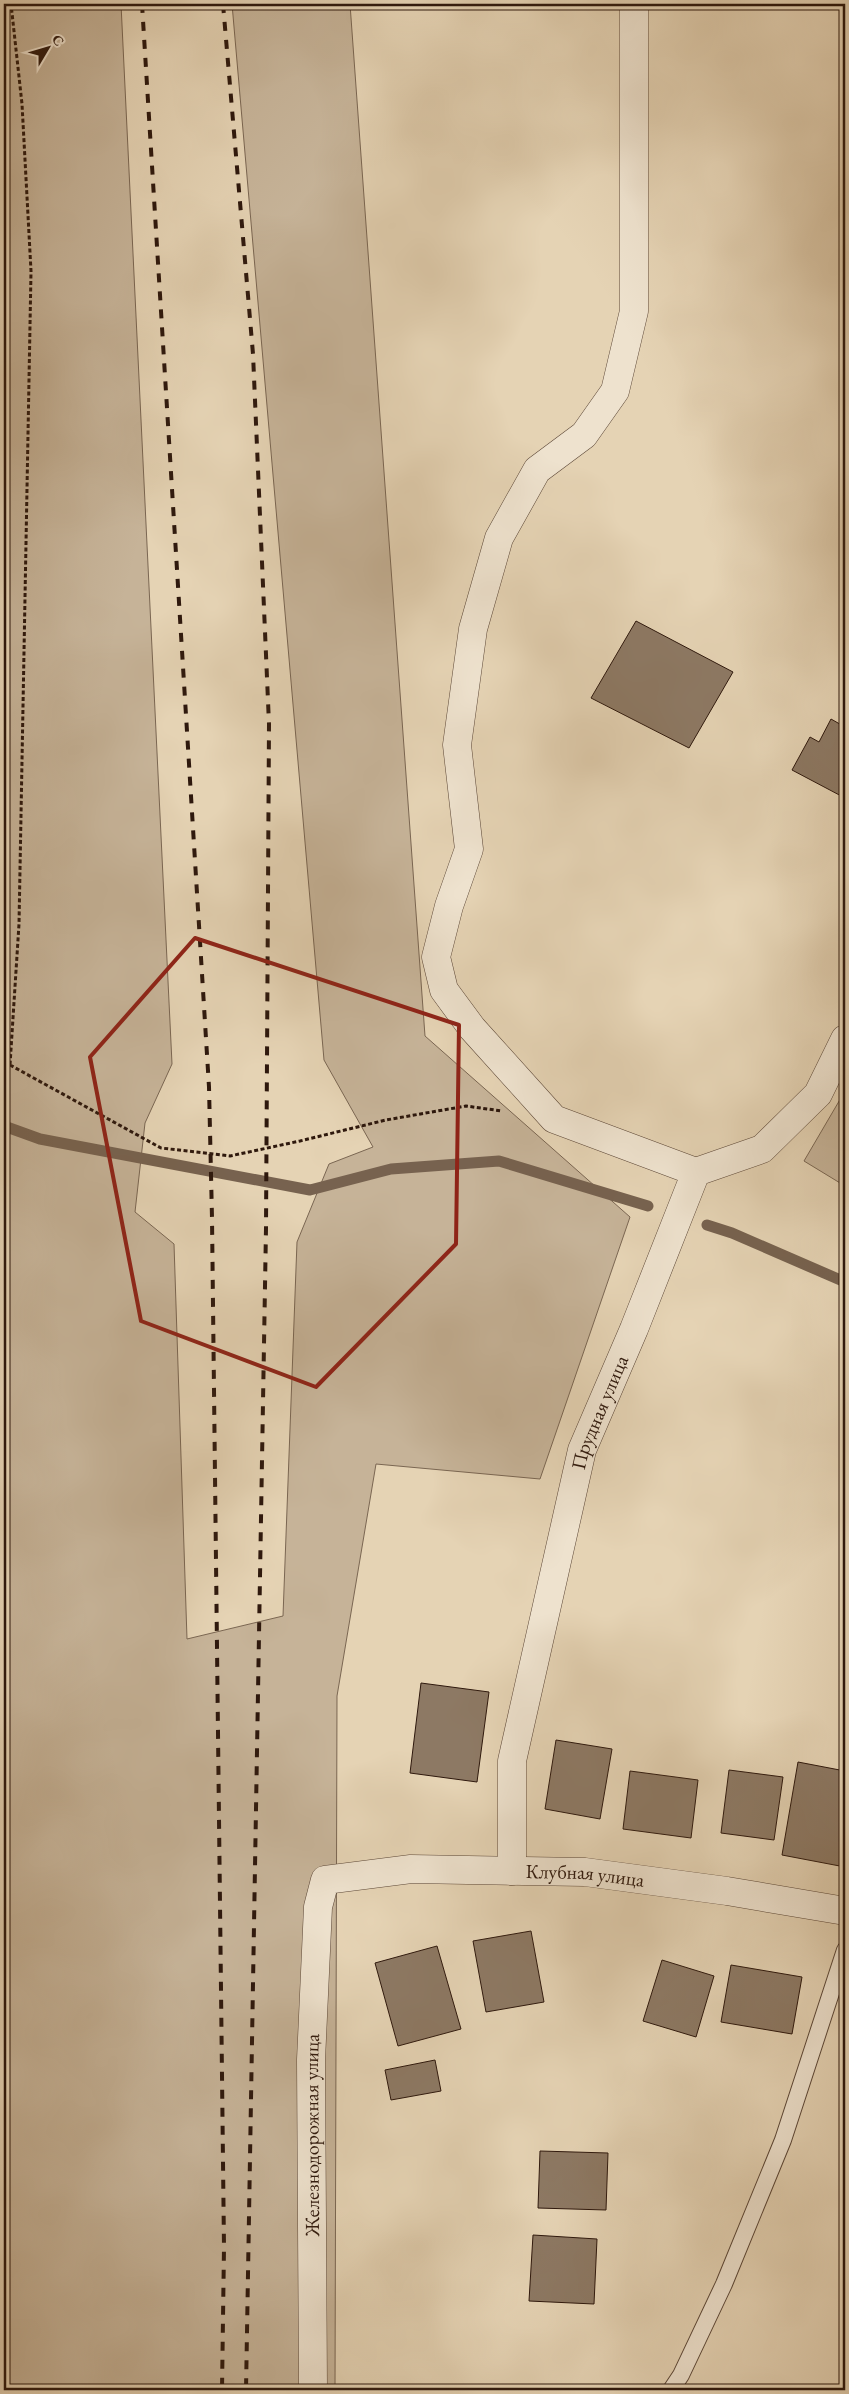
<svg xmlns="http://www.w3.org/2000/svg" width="849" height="2394" font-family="'EB Garamond',serif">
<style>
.green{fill:#c6b398;stroke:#7a6652}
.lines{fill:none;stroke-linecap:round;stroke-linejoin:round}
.stream{stroke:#77624f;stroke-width:11}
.building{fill:#8d7964;stroke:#2e180d}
.lane-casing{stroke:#5c4737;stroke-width:18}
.street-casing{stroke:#5c4737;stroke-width:29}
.path{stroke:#2e180d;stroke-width:3;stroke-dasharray:4 2.5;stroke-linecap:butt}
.lane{stroke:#eee2ce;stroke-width:16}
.street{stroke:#eee2ce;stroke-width:28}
.rail{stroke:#2e180d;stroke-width:4;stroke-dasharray:9 9;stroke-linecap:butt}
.marked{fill:none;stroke:#8f2418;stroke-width:4;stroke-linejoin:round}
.labels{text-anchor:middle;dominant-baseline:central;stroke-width:4;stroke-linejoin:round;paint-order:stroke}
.street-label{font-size:20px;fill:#2e180d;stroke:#eee2ce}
</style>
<rect width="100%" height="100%" fill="#e5d3b4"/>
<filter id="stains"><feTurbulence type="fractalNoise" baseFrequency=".004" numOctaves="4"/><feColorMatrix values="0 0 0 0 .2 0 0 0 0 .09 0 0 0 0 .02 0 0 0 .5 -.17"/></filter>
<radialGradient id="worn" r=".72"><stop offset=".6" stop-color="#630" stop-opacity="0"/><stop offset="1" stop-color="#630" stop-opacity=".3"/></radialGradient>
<path class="green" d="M 4,4 L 121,4 L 172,1064 L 145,1123 L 135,1212 L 174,1244 L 187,1639 L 283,1616 L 297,1242 L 329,1164 L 373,1147 L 324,1060 L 232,4 L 350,4 L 425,1036 L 630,1217 L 540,1479 L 376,1464 L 337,1696 L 335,2390 L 4,2390 Z
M 845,1091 L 845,1186 L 804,1161 Z"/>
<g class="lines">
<path class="stream" d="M 4,1126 L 40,1139 L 310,1190 L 391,1169 L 499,1161 L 648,1206
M 707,1225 L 732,1233 L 845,1282"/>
</g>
<path class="building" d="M 636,621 L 733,672 L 689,748 L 591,698 Z
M 831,719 L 845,727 L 845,798 L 792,770 L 810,737 L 819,742 Z
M 421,1683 L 489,1692 L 477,1782 L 410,1773 Z
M 556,1740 L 612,1749 L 600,1819 L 545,1809 Z
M 798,1762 L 845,1771 L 845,1867 L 782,1855 Z
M 729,1770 L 783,1777 L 774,1840 L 721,1833 Z
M 630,1771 L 698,1780 L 691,1838 L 623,1829 Z
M 531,1931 L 544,2002 L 486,2012 L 473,1941 Z
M 437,1946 L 461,2029 L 398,2046 L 375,1963 Z
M 662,1960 L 714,1976 L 696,2037 L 643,2021 Z
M 731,1965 L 802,1977 L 792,2034 L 721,2022 Z
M 435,2060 L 441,2091 L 391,2100 L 385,2070 Z
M 540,2151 L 608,2153 L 606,2210 L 538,2208 Z
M 533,2235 L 597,2239 L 594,2304 L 529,2301 Z"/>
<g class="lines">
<g class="lane-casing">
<path id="lane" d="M 671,2390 L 681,2375 L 724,2284 L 783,2140 L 845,1950"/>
</g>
<g class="street-casing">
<g id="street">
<path d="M 634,4 L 634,311 L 615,391 L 584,435 L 537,470 L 499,538 L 473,629 L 457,745 L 469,849 L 449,906 L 436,957 L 444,990 L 472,1028 L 554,1119 L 696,1172"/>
<path id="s1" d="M 512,1871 L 512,1761 L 582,1450 L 634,1329 L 696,1172 L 762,1149 L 818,1094 L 845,1039"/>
<path id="s2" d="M 313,2390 L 311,2060 L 318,1907 L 325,1880 L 411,1869 L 585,1872 L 727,1891 L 845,1911"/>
</g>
</g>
<path class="path" d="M 4,1064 L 10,1065 L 19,924 L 31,271 L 22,104 L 11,4
M 10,1065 L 161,1148 L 230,1156 L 300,1141 L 386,1120 L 466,1106 L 502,1111"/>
<use href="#lane" class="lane"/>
<use href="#street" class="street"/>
<path class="rail" d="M 142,4 L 209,1087 L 212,1218 L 224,2247 L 222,2390
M 223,4 L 253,354 L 269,724 L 266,1228 L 246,2390"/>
</g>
<path class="marked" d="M 195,938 L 459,1025 L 456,1244 L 316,1387 L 141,1321 L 90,1057 Z"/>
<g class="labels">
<g class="street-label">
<text stroke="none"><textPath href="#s1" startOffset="470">Прудная улица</textPath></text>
<text stroke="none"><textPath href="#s2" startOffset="772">Клубная улица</textPath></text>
<text stroke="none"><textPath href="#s2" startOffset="255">Железнодорожная улица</textPath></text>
</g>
</g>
<rect width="849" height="2394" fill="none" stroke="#e5d3b4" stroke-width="20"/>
<rect x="5" y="5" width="839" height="2384" fill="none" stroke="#2e180d" stroke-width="2.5"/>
<rect x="10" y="10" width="829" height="2374" fill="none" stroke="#2e180d"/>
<g transform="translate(48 48) rotate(52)" stroke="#eee2ce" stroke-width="4" paint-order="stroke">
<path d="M0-4L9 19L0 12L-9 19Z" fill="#2e180d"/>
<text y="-8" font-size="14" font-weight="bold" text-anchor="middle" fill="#2e180d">С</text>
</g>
<rect width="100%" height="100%" filter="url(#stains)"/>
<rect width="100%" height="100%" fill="url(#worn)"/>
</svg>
